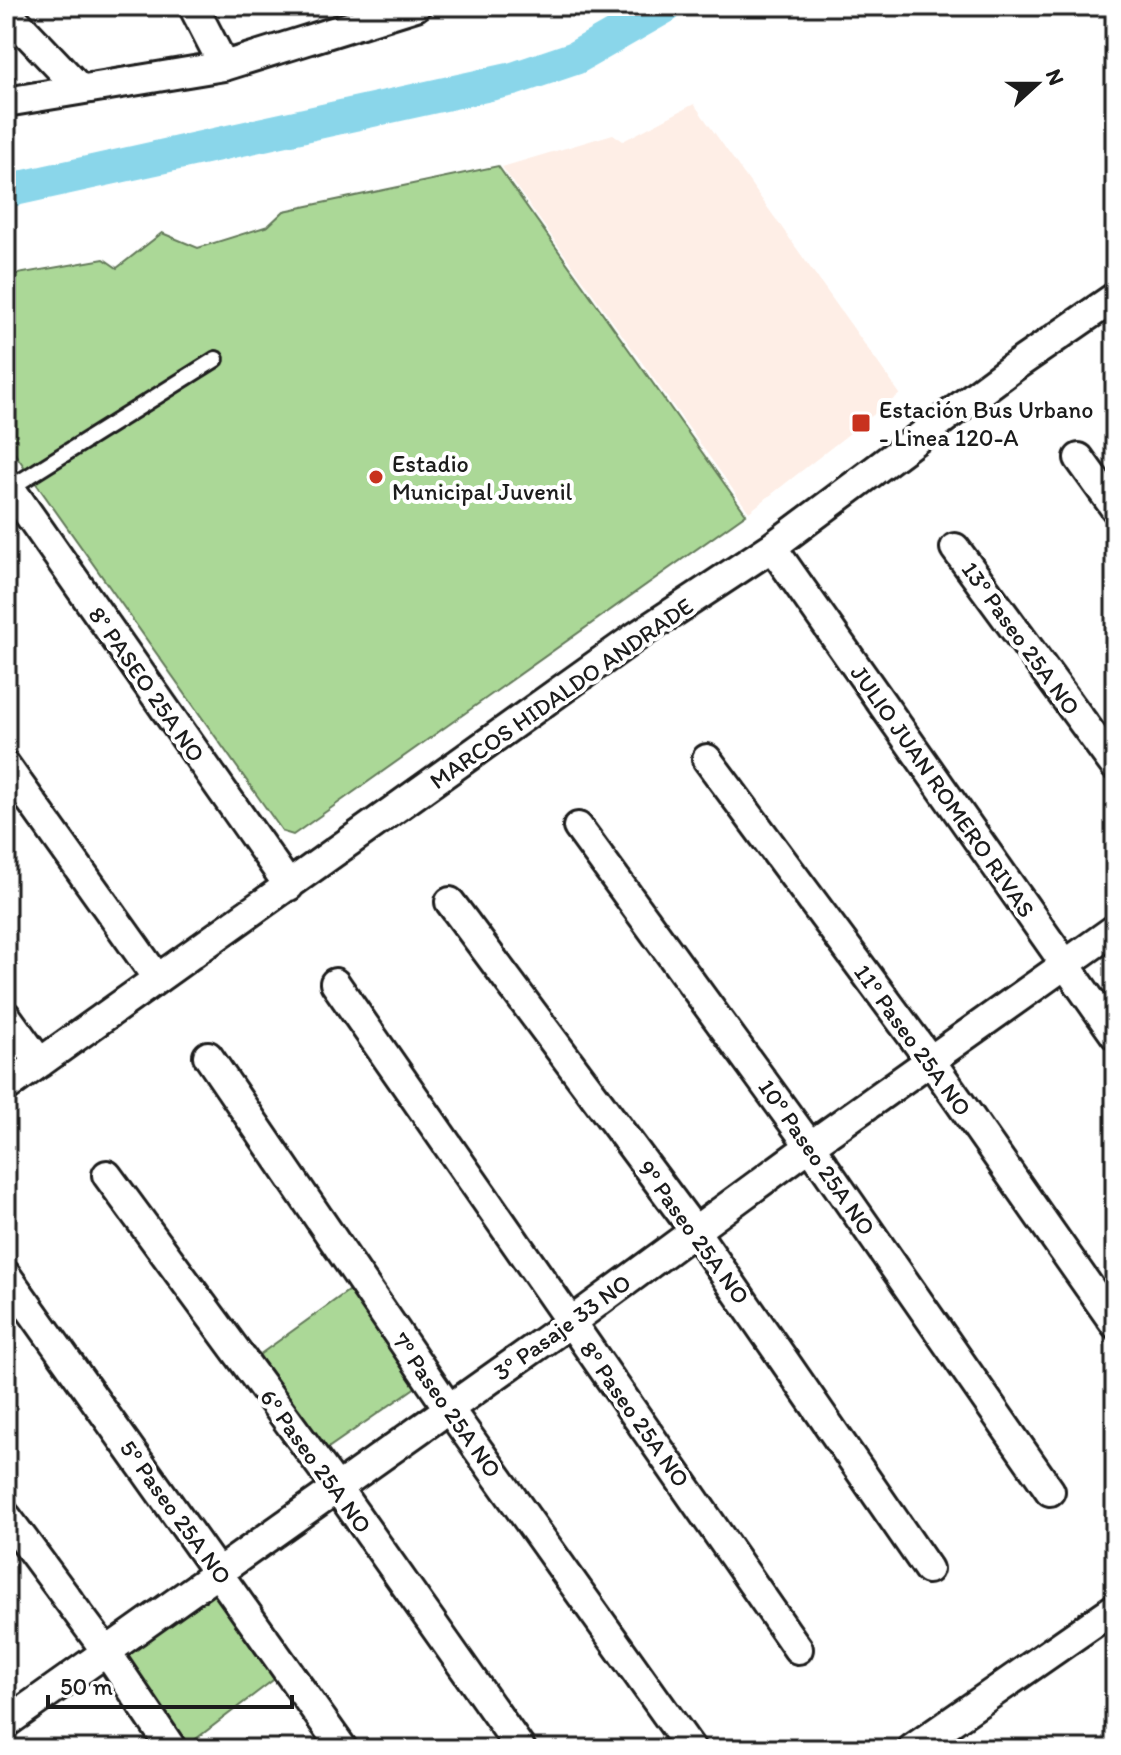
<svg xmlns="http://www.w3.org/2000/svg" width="1121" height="1755" font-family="Itim,sans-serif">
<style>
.built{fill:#feeee6}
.green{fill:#abd897;stroke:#647a5a;stroke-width:2}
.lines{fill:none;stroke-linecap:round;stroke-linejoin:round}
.canal{stroke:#8ad6ea;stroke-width:34}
.lane-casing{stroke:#1c1c1c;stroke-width:20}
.street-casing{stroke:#1c1c1c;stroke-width:34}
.lane{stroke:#fff;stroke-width:14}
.street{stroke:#fff;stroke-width:28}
.poi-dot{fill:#c8321e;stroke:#fff;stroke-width:3}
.labels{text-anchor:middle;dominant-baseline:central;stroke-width:8;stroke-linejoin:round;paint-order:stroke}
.poi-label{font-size:24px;fill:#1c1c1c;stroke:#fff;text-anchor:start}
.street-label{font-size:24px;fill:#1c1c1c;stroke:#fff}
</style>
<rect width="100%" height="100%" fill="#fff"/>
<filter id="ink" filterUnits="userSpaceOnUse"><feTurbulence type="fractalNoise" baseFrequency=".0125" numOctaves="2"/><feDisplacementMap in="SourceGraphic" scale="16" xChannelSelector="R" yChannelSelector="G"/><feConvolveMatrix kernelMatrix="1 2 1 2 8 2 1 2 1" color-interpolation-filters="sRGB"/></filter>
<g filter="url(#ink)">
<path class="built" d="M 694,104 L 900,394 L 749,512 L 502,167 L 613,134 L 623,141 Z"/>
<path class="green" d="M 498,166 L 746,514 L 293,835 L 283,832 L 6,441 L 6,276 L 104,259 L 117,268 L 162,233 L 198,248 L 268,226 L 284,211 Z
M 355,1286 L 423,1382 L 325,1450 L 259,1355 Z
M 211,1582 L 277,1677 L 184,1748 L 115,1652 Z"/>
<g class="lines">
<path class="canal" d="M 6,191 L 513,79 L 575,58 L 666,6"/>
<g class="lane-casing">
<path id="lane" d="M 10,488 L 216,359"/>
</g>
<g class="street-casing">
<path id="street" d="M 193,6 L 224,66
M 6,11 L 80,89
M 6,102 L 224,66 L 416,6
M 1079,458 L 1115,508
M 6,482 L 289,886
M 772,547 L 1115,1035
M 955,548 L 1115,766
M 707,759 L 930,1060 L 1115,1324
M 6,766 L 157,978
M 578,827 L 810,1146 L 1050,1491
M 450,902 L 694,1230 L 928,1569
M 335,983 L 798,1649
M 6,1016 L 40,1063
M 208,1056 L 449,1409 L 691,1749
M 6,1087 L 634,638 L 772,547 L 1012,368 L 1115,297
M 107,1175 L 337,1488 L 521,1749
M 6,1275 L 343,1749
M 6,1516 L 106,1651 L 172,1749
M 6,1723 L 571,1322 L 810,1146 L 1115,929
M 912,1749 L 1115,1608"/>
</g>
<use href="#lane" class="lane"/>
<use href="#street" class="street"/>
</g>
</g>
<g class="poi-dot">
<rect x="851" y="413" width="20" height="20" rx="4"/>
<circle cx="376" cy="477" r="8"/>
</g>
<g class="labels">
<g class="poi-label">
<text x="879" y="409">Estación Bus Urbano<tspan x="879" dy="28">- Linea 120-A</tspan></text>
<text x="392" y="463">Estadio<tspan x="392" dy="28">Municipal Juvenil</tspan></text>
</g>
<g class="street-label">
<text transform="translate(1021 638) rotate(54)">13º Paseo 25A NO</text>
<text transform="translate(147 684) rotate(55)">8° PASEO 25A NO</text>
<text transform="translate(561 693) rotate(-35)">MARCOS HIDALDO ANDRADE</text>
<text transform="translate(943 791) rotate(55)">JULIO JUAN ROMERO RIVAS</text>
<text transform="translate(913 1040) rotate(54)">11º Paseo 25A NO</text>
<text transform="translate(817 1157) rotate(55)">10º Paseo 25A NO</text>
<text transform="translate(694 1232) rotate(54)">9º Paseo 25A NO</text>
<text transform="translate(562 1327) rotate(-36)">3º Pasaje 33 NO</text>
<text transform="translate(447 1405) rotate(55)">7º Paseo 25A NO</text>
<text transform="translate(635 1414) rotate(55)">8º Paseo 25A NO</text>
<text transform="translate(316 1461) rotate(54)">6º Paseo 25A NO</text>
<text transform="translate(176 1512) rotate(54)">5º Paseo 25A NO</text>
</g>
</g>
<rect width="1121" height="1755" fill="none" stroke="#fff" stroke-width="32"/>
<rect x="16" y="16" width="1089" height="1723" fill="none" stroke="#1c1c1c" stroke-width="3" filter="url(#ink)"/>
<g transform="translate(1037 84) rotate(69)" stroke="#ffffff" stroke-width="6" paint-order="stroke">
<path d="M0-6L14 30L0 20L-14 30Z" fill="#1c1c1c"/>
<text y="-12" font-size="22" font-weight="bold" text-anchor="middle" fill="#1c1c1c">N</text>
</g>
<path d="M48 1695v12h244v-12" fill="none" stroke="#1c1c1c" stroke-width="4"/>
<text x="60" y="1695" font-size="24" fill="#1c1c1c" stroke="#ffffff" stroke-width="6" paint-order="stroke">50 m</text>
</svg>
